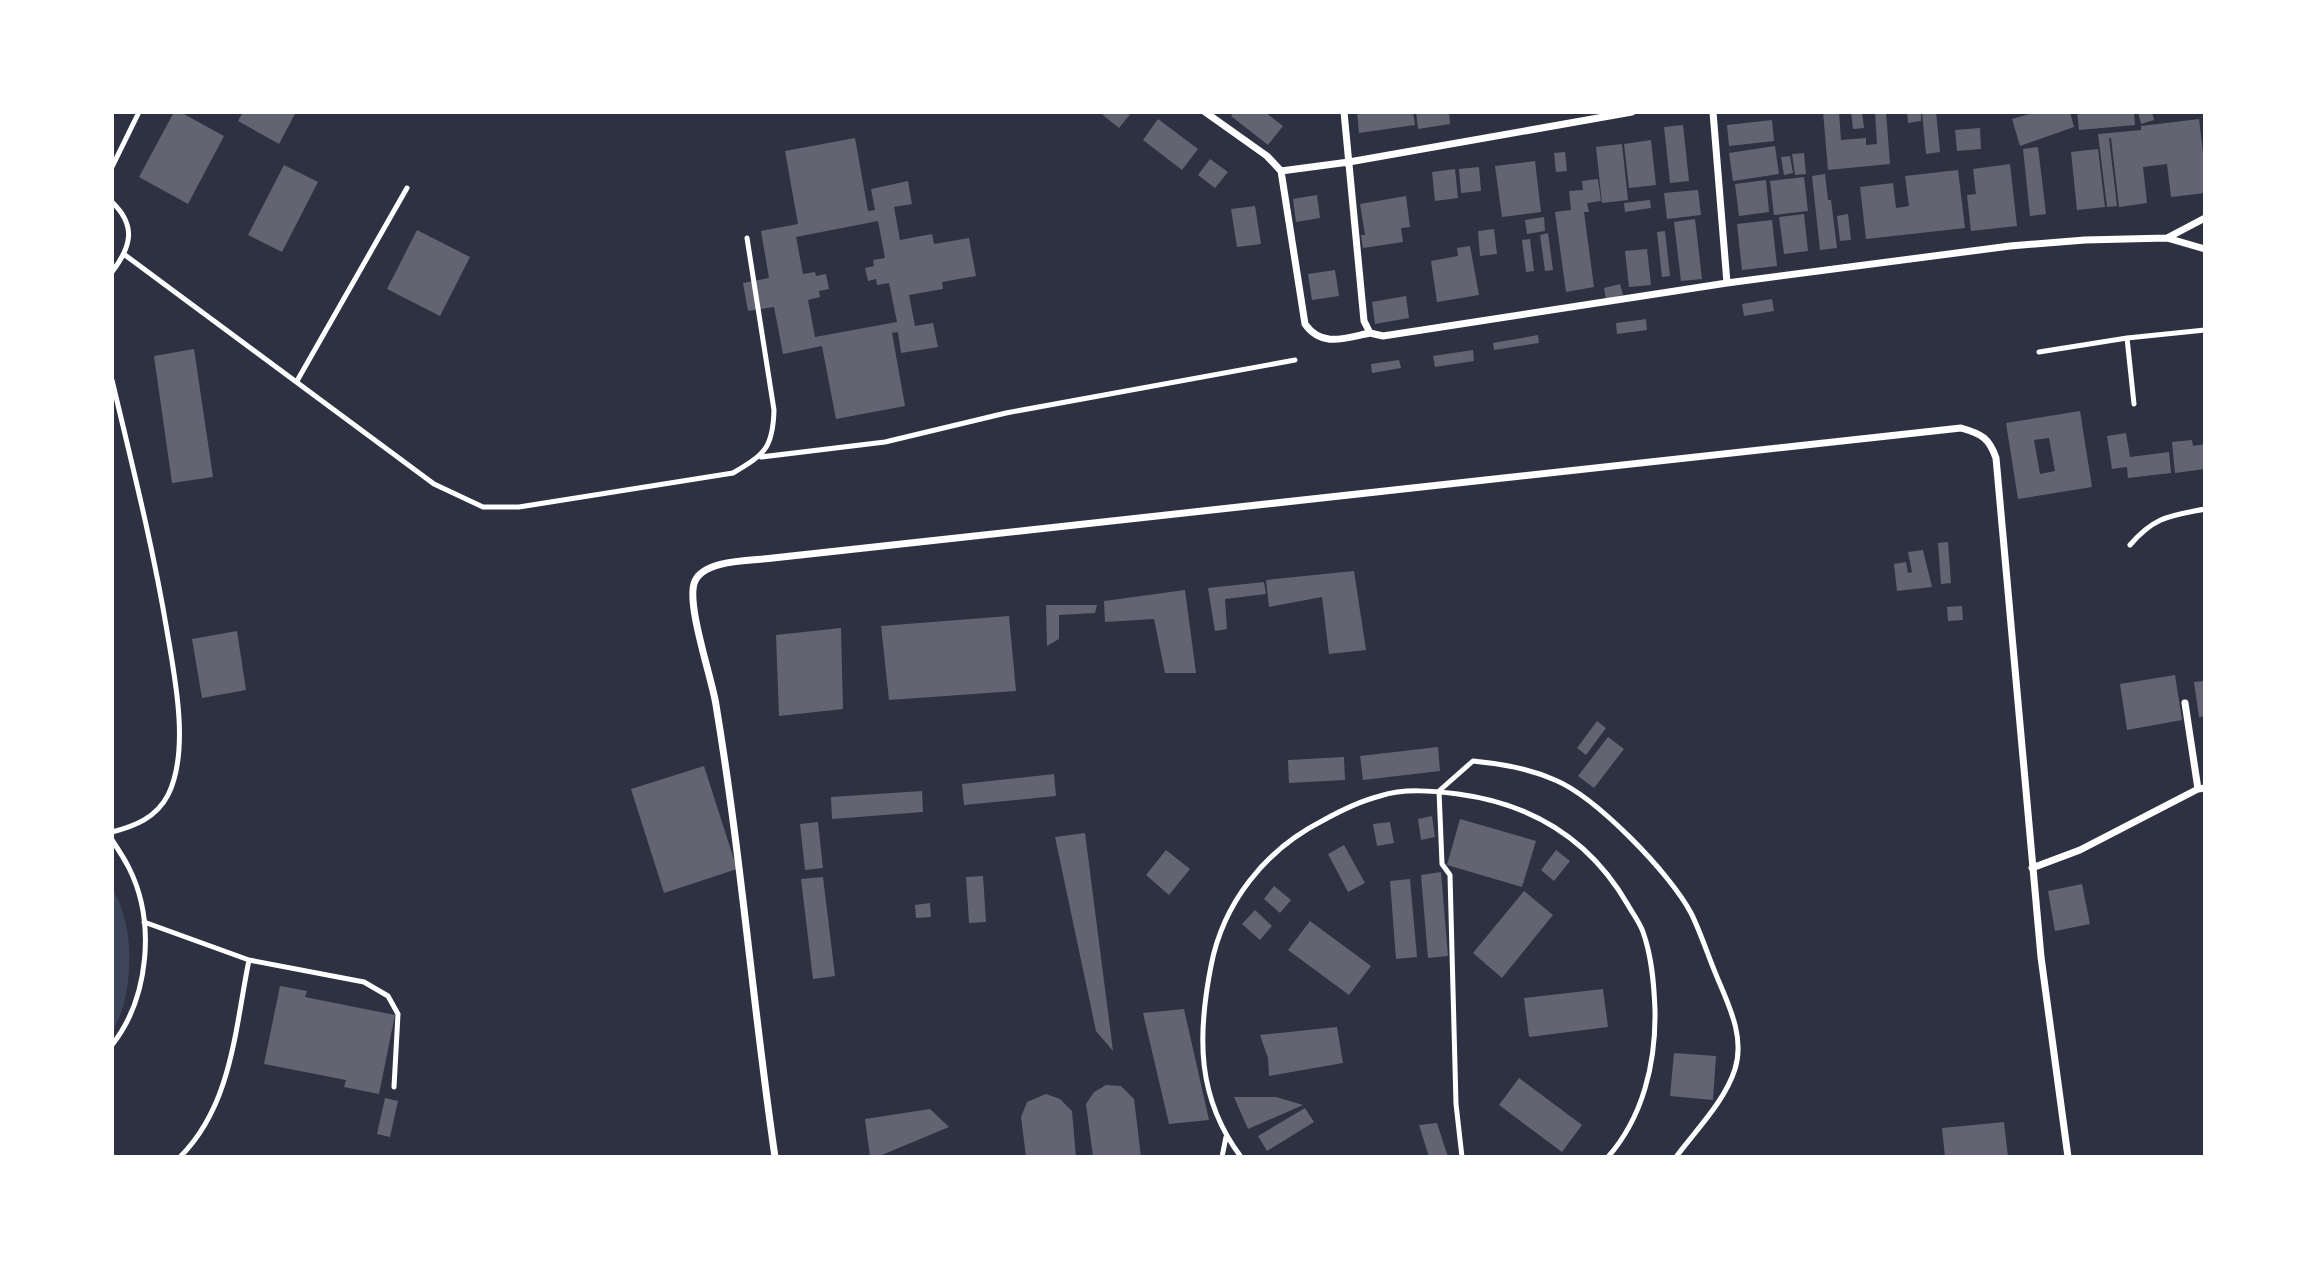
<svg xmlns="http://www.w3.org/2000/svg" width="2317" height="1269" font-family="'Varela Round',sans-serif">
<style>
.green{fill:#3c4559}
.building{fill:#626471;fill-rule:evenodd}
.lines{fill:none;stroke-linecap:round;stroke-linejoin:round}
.service{stroke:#fff;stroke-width:5}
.minor{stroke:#fff;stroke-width:7}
</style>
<rect width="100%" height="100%" fill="#2d3142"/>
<path class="green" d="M 112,888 C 132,921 133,967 124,1004 C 121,1014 116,1025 112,1034 Z"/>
<path class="building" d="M 174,112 L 180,112 L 224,136 L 188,204 L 139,177 Z
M 243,112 L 296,112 L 279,144 L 238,121 Z
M 1099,112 L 1132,112 L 1119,128 Z
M 1234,112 L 1265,112 L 1283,126 L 1268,145 L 1231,116 Z
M 1357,112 L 1413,112 L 1415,125 L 1359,133 Z
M 1416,112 L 1449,112 L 1450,124 L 1418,129 Z
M 1823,112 L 1839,112 L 1841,140 L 1866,138 L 1866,145 L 1877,144 L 1875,112 L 1886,112 L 1890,164 L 1828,170 Z
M 1851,112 L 1862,112 L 1864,128 L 1853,129 Z
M 1907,112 L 1921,112 L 1921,121 L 1908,123 Z
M 1922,112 L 1936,112 L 1940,152 L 1926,154 Z
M 2037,112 L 2070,112 L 2074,127 L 2020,146 L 2012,119 Z
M 2077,112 L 2134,112 L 2135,125 L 2079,130 Z
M 2138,112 L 2152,112 L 2154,120 L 2141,124 Z
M 1158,119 L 1198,149 L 1182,170 L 1143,140 Z
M 2199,119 L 2205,169 L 2205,193 L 2171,197 L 2167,164 L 2143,167 L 2147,203 L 2119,207 L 2111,138 L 2109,138 L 2117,206 L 2107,207 L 2098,134 L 2141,130 L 2141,126 Z
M 1772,120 L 1774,141 L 1729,146 L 1727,125 Z
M 1683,125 L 1689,181 L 1670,183 L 1664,127 Z
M 1980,128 L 1981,149 L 1957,151 L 1955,130 Z
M 855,138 L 868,211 L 875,210 L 871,189 L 908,181 L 912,204 L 894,207 L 900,240 L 932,234 L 934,244 L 969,238 L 976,276 L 942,282 L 943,289 L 909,295 L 915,326 L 933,323 L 938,347 L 901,353 L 898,332 L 892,333 L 905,406 L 836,419 L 822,346 L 783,354 L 774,307 L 748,311 L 743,283 L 769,278 L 761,231 L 798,224 L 785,151 ZM 878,221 L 885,258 L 873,260 L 874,266 L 865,268 L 868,281 L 876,279 L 877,285 L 889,283 L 897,322 L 815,337 L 808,300 L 820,297 L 819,291 L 829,289 L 826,274 L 816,276 L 815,272 L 803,274 L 796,237 Z
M 1651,140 L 1656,185 L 1629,188 L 1624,144 Z
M 1622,144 L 1628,200 L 1602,203 L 1596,147 Z
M 1775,146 L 1779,174 L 1733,181 L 1729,153 Z
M 2038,147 L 2046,214 L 2030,216 L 2023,149 Z
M 2098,149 L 2105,207 L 2077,210 L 2071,152 Z
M 1565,152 L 1567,171 L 1556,172 L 1554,153 Z
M 1804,153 L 1806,174 L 1795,175 L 1792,154 Z
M 1790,156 L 1793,173 L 1784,175 L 1781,157 Z
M 1210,159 L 1228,172 L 1215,188 L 1198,175 Z
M 1535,161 L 1541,212 L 1502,217 L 1495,166 Z
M 2010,164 L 2017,226 L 1971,231 L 1967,195 L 1976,194 L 1973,169 Z
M 284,165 L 318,182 L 282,252 L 248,235 Z
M 1479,167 L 1481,191 L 1461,193 L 1459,169 Z
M 1455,169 L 1458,198 L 1435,201 L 1432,172 Z
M 1958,170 L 1965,228 L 1866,239 L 1860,187 L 1893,183 L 1896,208 L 1909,206 L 1905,176 Z
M 1825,174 L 1828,200 L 1831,200 L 1837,248 L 1820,250 L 1812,176 Z
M 1804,177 L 1808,211 L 1774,215 L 1770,181 Z
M 1598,179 L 1601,201 L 1587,203 L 1589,212 L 1584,212 L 1594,287 L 1566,292 L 1555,212 L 1571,210 L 1569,191 L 1583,190 L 1582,181 Z
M 1766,180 L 1769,212 L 1739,216 L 1735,184 Z
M 1698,190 L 1701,215 L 1667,219 L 1664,193 Z
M 1317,195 L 1320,218 L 1296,222 L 1293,199 Z
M 1406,196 L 1410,227 L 1401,228 L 1403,242 L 1363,248 L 1361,235 L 1365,235 L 1360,204 Z
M 1650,200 L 1651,208 L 1625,212 L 1624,203 Z
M 1255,206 L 1261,244 L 1237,247 L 1231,209 Z
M 1804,214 L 1808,251 L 1784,254 L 1779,217 Z
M 1848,214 L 1851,240 L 1840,241 L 1837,216 Z
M 1544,217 L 1545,231 L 1527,234 L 1525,220 Z
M 1695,219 L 1702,279 L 1681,281 L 1674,222 Z
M 1772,220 L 1777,266 L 1742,270 L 1737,224 Z
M 1494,229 L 1497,254 L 1480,256 L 1478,231 Z
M 417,230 L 470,257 L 440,316 L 387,289 Z
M 1665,231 L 1670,276 L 1662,277 L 1657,232 Z
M 1548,233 L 1553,270 L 1545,271 L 1540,235 Z
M 1530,239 L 1534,271 L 1526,272 L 1522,240 Z
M 1470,246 L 1479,295 L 1437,302 L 1431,261 L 1458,256 L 1457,248 Z
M 1647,249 L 1651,285 L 1629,287 L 1625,251 Z
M 1335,270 L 1339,296 L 1312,300 L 1308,274 Z
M 1620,284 L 1623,295 L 1606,299 L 1604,288 Z
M 1406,296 L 1409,318 L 1375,324 L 1372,302 Z
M 1772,299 L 1774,311 L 1744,316 L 1742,304 Z
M 1646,319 L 1647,330 L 1617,334 L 1616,323 Z
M 1538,335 L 1539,343 L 1494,350 L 1493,343 Z
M 194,349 L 213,477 L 172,483 L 154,356 Z
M 1473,350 L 1474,361 L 1435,367 L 1433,356 Z
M 1399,360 L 1401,368 L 1372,373 L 1371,364 Z
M 2080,411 L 2092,487 L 2018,499 L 2006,423 ZM 2049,438 L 2055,471 L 2040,474 L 2034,440 Z
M 2126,433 L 2130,457 L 2169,452 L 2171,473 L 2128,478 L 2127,467 L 2112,469 L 2107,436 Z
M 2192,440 L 2193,446 L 2205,444 L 2205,469 L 2175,473 L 2172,442 Z
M 1948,542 L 1951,583 L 1941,584 L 1938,543 Z
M 1923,550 L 1932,587 L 1897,591 L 1894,564 L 1906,562 L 1908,573 L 1912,572 L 1908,552 Z
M 1354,571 L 1366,650 L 1329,654 L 1322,597 L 1269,607 L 1266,580 Z
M 1264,582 L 1266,594 L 1225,599 L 1227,629 L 1215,631 L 1208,588 Z
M 1185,590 L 1196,673 L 1165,673 L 1154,619 L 1105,622 L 1104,601 Z
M 1046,605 L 1097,605 L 1095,613 L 1059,615 L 1059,639 L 1047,646 Z
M 1962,606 L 1963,620 L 1948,621 L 1947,607 Z
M 1009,616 L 1016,691 L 889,700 L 881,626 Z
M 841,628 L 843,709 L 779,716 L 776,635 Z
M 237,631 L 246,690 L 202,698 L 192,639 Z
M 2175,675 L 2182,720 L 2127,730 L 2120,684 Z
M 2205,681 L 2205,716 L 2199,717 L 2194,682 Z
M 1597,721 L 1606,728 L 1586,755 L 1577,748 Z
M 1608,737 L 1624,749 L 1594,788 L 1578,776 Z
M 1438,747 L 1440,771 L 1363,780 L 1360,756 Z
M 1344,757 L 1345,780 L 1289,783 L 1288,760 Z
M 704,766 L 737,869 L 664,893 L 631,789 Z
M 1054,774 L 1056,796 L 964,805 L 962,784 Z
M 922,791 L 923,812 L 832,819 L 831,797 Z
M 1432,816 L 1435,837 L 1421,840 L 1418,819 Z
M 1460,819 L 1536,841 L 1522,887 L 1447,865 Z
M 818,822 L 823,868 L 805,870 L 800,824 Z
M 1390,822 L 1394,843 L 1377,846 L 1373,824 Z
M 1085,833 L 1113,1051 L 1096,1031 L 1055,837 Z
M 1344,845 L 1365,883 L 1348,892 L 1328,854 Z
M 1166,850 L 1190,869 L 1169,895 L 1146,875 Z
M 1556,850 L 1570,861 L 1554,881 L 1541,870 Z
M 1441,872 L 1448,956 L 1428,958 L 1421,875 Z
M 983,876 L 986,922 L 969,923 L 966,877 Z
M 823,877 L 835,976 L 813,979 L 801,879 Z
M 1410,879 L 1417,957 L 1396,959 L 1390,881 Z
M 2082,884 L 2090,924 L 2055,931 L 2048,891 Z
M 1274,886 L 1291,900 L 1280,913 L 1264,899 Z
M 1524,891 L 1553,915 L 1502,978 L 1473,953 Z
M 930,903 L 931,917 L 916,918 L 915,905 Z
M 1255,910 L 1272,926 L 1260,940 L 1242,924 Z
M 1310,921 L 1371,966 L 1349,995 L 1288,950 Z
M 280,986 L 307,991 L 305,997 L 395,1015 L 379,1094 L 344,1087 L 346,1080 L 264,1064 Z
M 1603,989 L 1608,1027 L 1529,1037 L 1524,998 Z
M 1184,1009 L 1209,1120 L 1169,1124 L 1143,1013 Z
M 1337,1027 L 1343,1063 L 1269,1076 L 1268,1058 L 1260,1035 Z
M 1674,1053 L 1716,1056 L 1713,1100 L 1670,1096 Z
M 1519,1078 L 1582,1125 L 1562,1152 L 1499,1105 Z
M 1106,1085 L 1121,1086 L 1134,1099 L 1141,1157 L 1093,1157 L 1086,1104 L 1094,1092 Z
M 1046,1094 L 1060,1099 L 1072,1111 L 1076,1157 L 1026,1157 L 1021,1117 L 1027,1102 Z
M 1234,1097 L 1276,1097 L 1303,1105 L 1248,1129 Z
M 385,1098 L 398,1101 L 390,1137 L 377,1134 Z
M 1305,1108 L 1314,1122 L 1267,1151 L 1258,1136 Z
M 930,1109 L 949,1127 L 877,1157 L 870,1157 L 865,1119 Z
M 2004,1122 L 2008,1157 L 1945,1157 L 1942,1128 Z
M 1437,1123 L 1448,1157 L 1429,1157 L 1419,1125 Z"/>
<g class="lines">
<path class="service" d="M 112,167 L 139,112
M 112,202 C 137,226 131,247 112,272
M 125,255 L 434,484 L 483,507 L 519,507 L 733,473 C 765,454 773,448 774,410 L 747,238
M 2127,338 L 2134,404
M 2039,352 L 2127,338 L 2205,330
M 112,380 C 132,464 153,547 167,631 C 175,678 190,751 168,795 C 156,818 135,826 112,832
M 297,381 L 407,188
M 761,457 L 885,442 L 1006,413 L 1295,360
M 2130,545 C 2155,516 2170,516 2205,509
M 112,840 C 118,849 124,858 129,868 C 156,922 149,998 112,1045
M 144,922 L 249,960 L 364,982 L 388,996 L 398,1014 L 394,1087
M 112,1156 L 113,1157
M 180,1157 C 232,1105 235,1029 249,960
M 1222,1157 L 1226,1137
M 1241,1157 C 1197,1098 1197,1037 1211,966 C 1223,903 1265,850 1322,821 C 1340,811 1360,801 1380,796 C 1405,788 1433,791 1458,794 C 1533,804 1590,839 1628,905 C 1633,914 1640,923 1643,932 C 1652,957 1654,984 1655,1010 C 1656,1063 1643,1117 1608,1157
M 1462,1157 L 1456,1104 L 1450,875 L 1442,864 L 1439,791 L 1473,761 C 1501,764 1528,768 1555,780 C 1596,797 1670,873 1691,913 C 1701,933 1708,956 1717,977 C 1729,1006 1745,1037 1735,1069 C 1725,1101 1696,1130 1676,1157"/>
<path class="minor" d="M 1205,112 L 1267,156 L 1281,171 L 1305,324 C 1322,348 1345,338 1370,333
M 1344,112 L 1364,321 L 1370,333 L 1383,336 L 1727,283 L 2010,246 L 2085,240 L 2167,238 L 2205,249
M 1713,112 L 1727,283
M 1281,171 L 1349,162 L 1632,112
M 2167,238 L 2205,218
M 2185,703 L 2198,789
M 2032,868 L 2080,850 L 2198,789 L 2205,788
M 775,1157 C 753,1007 741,855 716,705 C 712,678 685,602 695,581 C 705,559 752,561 773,558 L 1961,428 C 1982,434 1989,438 1996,458 L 2041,957 L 2068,1157"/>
</g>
<rect width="2317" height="1269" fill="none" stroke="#ffffff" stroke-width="228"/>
</svg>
